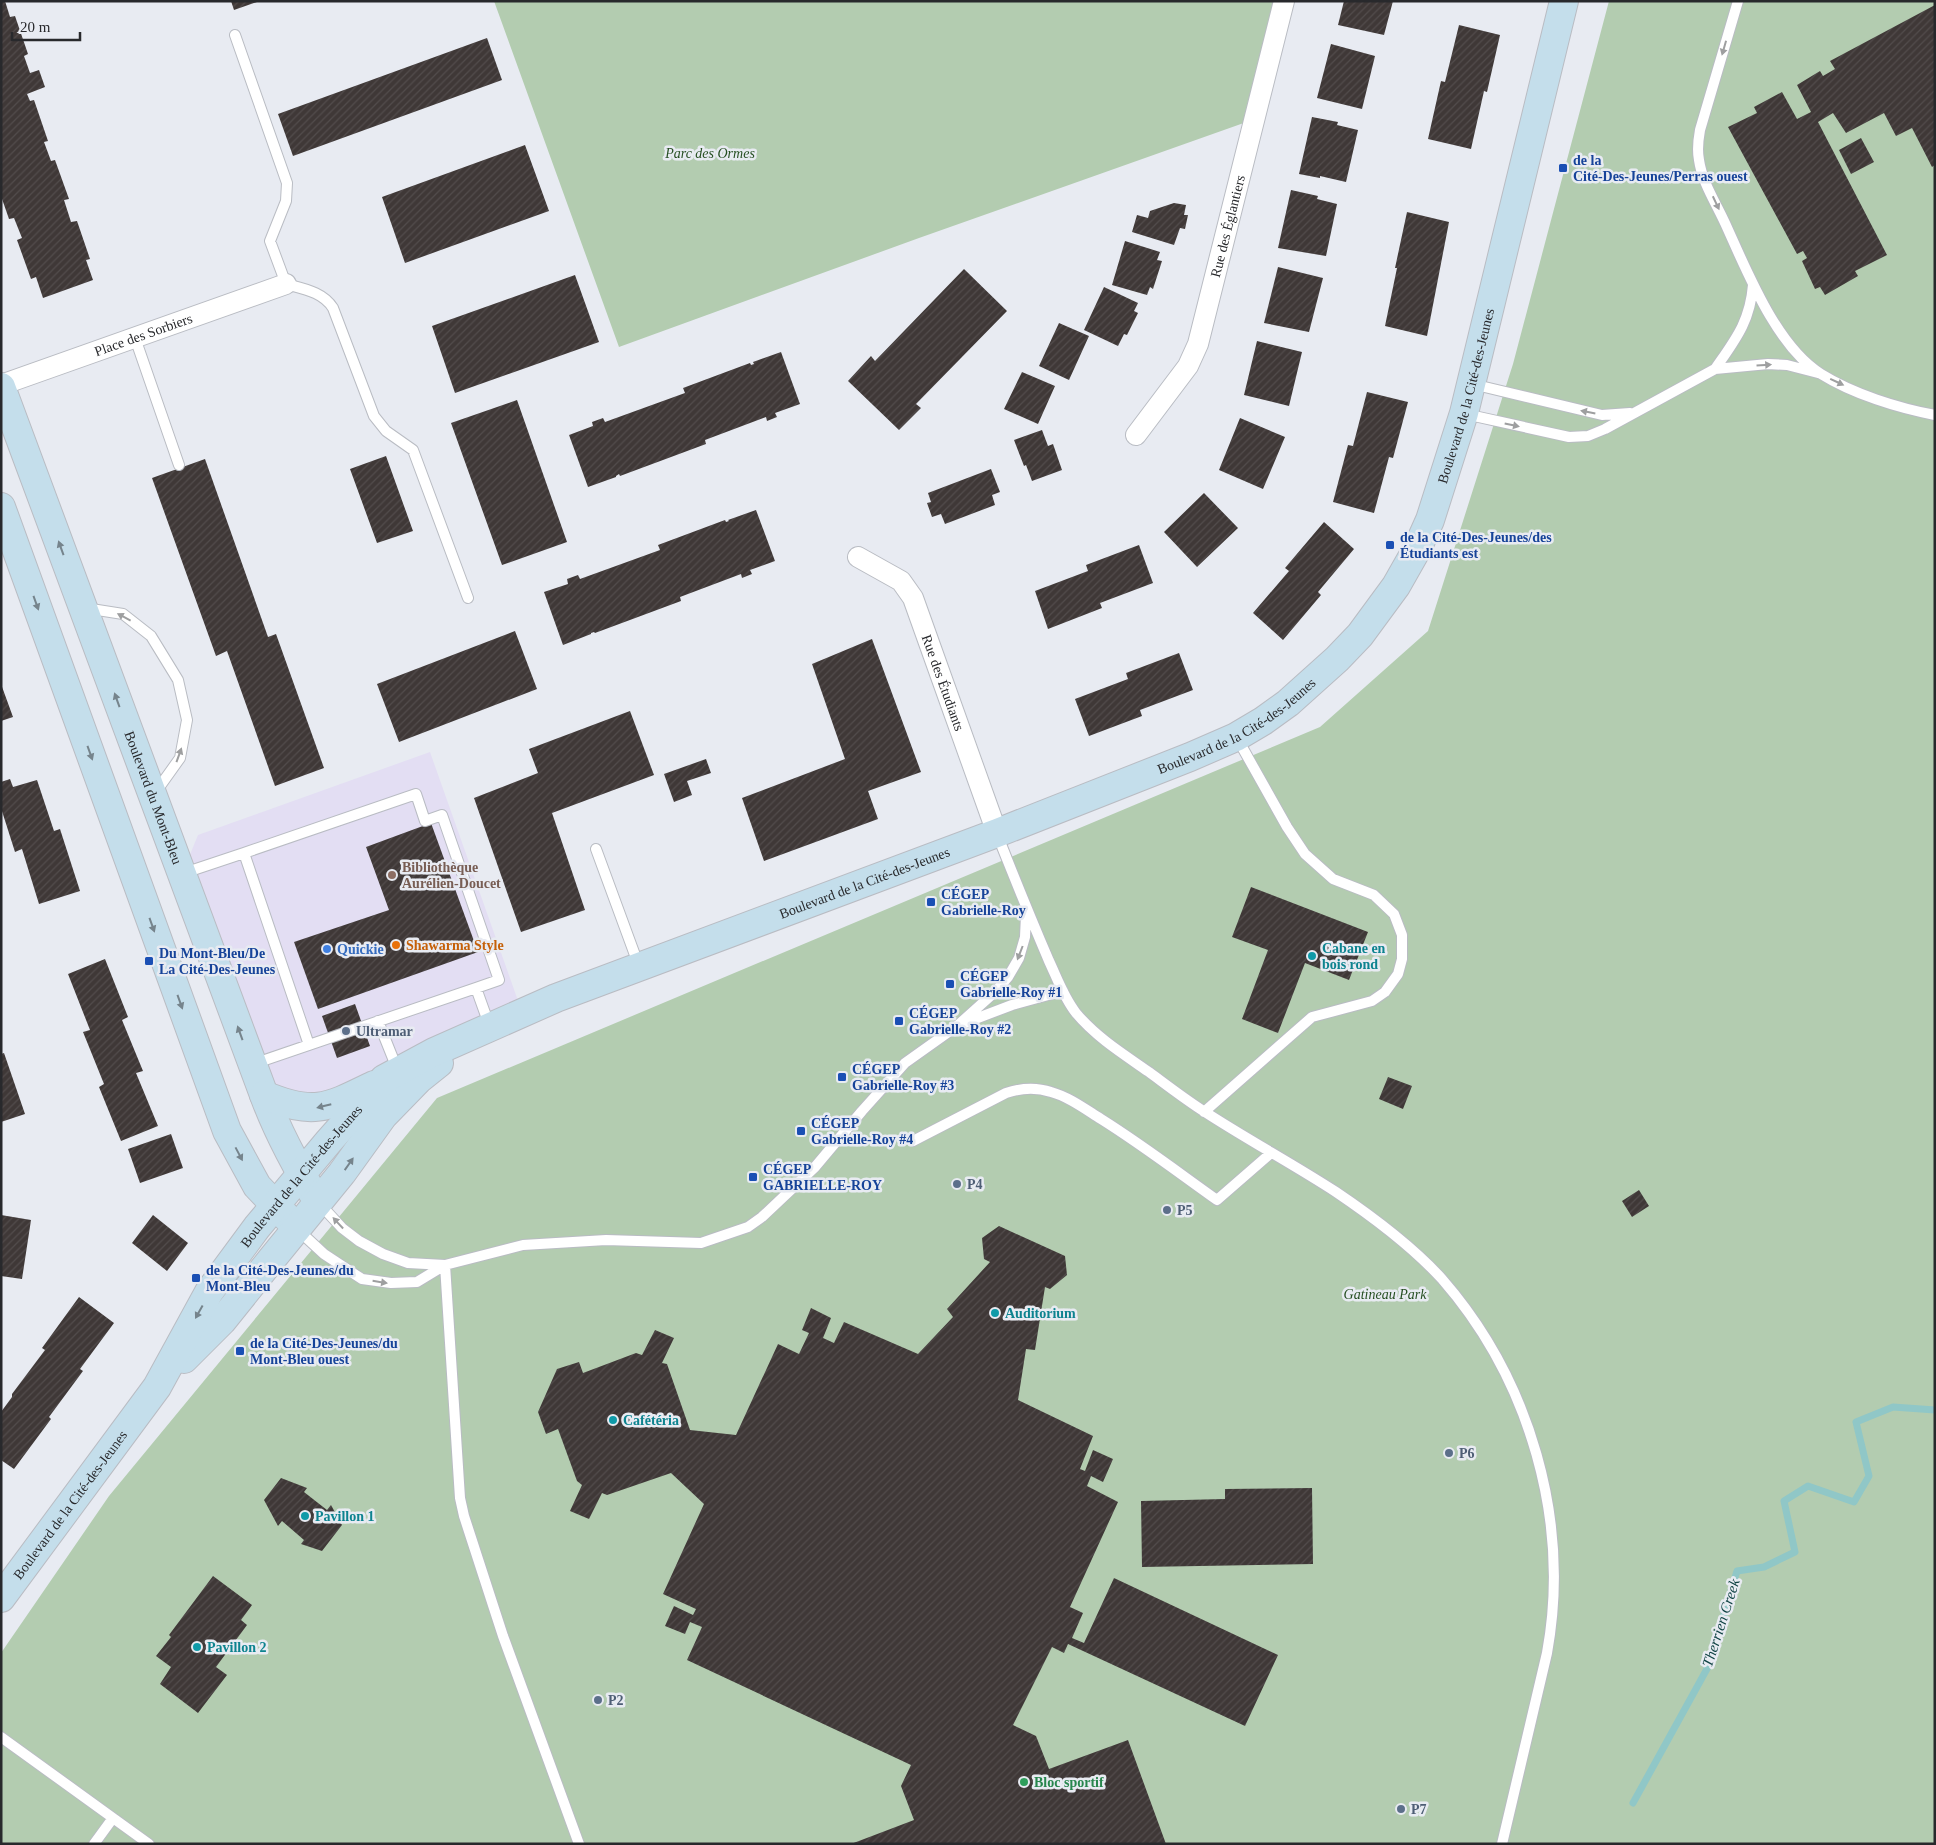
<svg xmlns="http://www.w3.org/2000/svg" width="1936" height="1845" font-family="'Times New Roman',serif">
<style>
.commercial{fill:#e3def3}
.green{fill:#b3ccb0}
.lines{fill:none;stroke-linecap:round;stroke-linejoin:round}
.stream{stroke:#90c7c7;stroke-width:7}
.building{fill:url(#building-hatch)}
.lane-casing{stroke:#b9bcc3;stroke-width:12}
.street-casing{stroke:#b9bcc3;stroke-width:22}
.secondary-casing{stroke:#b9bcc3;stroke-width:30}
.lane{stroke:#fff;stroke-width:10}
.street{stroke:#fff;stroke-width:20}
.secondary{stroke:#c4deeb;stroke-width:28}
.oneway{fill:#9e9fa0}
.oneway2{fill:#76848c}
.transit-dot{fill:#1a4fb4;stroke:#e8ebf2;stroke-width:2}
.education-dot{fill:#8d6e63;stroke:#e8ebf2;stroke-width:2}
.food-dot{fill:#e8710a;stroke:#e8ebf2;stroke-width:2}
.shop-dot{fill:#3f7fe0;stroke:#e8ebf2;stroke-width:2}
.culture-dot{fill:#0f9aa8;stroke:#e8ebf2;stroke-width:2}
.service-dot{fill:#5c6f8a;stroke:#e8ebf2;stroke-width:2}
.leisure-dot{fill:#2e9e5b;stroke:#e8ebf2;stroke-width:2}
.labels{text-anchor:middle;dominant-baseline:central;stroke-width:5;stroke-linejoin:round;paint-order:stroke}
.park-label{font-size:14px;font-style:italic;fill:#264f22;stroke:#e8ebf2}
.transit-label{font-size:14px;font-weight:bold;fill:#164399;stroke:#e8ebf2;text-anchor:start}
.street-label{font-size:14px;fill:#28292c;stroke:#e8ebf2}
.education-label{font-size:14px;font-weight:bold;fill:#785e54;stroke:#e8ebf2;text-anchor:start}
.food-label{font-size:14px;font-weight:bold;fill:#c56008;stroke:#e8ebf2;text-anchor:start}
.culture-label{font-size:14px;font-weight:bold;fill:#0d838f;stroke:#e8ebf2;text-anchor:start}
.shop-label{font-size:14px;font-weight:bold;fill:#366cbe;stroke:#e8ebf2;text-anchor:start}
.service-label{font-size:14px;font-weight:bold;fill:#4e5e75;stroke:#e8ebf2;text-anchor:start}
.leisure-label{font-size:14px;font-weight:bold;fill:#27864d;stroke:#e8ebf2;text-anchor:start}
.water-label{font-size:15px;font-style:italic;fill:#104344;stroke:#e8ebf2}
</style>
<defs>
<pattern id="building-hatch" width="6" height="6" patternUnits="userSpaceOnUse" patternTransform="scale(1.25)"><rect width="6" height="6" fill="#3f3837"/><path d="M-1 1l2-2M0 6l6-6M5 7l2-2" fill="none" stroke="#524c4c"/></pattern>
</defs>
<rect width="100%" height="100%" fill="#e8ebf2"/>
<path class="commercial" d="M 430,752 L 522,1012 L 349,1097 L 264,1095 L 182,874 L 198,835 Z"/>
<path class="green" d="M 494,1 L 1284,1 L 1255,119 L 919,238 L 619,347 Z
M 1609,1 L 1935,1 L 1935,1844 L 1,1844 L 1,1653 L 109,1496 L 437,1098 L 1320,727 L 1428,631 L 1513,364 Z"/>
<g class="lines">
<path class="stream" d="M 1633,1803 L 1708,1667 L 1737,1571 L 1764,1567 L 1795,1552 L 1784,1501 L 1808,1486 L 1854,1502 L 1869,1476 L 1856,1422 L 1893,1407 L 1935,1410"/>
</g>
<path class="building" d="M 1,1 L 5,1 L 10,17 L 15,16 L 28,54 L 24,56 L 30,73 L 39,70 L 45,87 L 27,94 L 30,101 L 34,100 L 48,141 L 44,142 L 51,161 L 55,160 L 69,199 L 64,200 L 71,222 L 77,221 L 90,259 L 86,260 L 93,280 L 43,298 L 36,277 L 31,279 L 17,240 L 22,238 L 14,218 L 9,219 L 1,196 Z
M 231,1 L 257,1 L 257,2 L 234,10 Z
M 1344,1 L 1393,1 L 1384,35 L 1338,25 Z
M 1935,5 L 1935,165 L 1932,167 L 1912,128 L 1896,136 L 1884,113 L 1846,133 L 1833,113 L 1818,122 L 1887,255 L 1855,271 L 1858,276 L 1825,295 L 1820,287 L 1815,289 L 1802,261 L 1807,258 L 1803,251 L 1797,254 L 1728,127 L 1757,113 L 1754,107 L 1782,92 L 1797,119 L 1811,112 L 1797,85 L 1820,71 L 1823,76 L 1835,69 L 1830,61 Z
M 1459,25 L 1500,35 L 1487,92 L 1484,91 L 1471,149 L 1428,139 L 1441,81 L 1445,82 Z
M 487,38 L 502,80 L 293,156 L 278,114 Z
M 1331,44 L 1375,56 L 1362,109 L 1317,98 Z
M 1312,117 L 1338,122 L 1337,125 L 1358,130 L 1346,182 L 1320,176 L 1320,178 L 1299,174 Z
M 1861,138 L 1874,162 L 1851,174 L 1839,150 Z
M 525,145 L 549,211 L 405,263 L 382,197 Z
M 1291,190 L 1318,196 L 1317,199 L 1337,204 L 1326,256 L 1278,248 Z
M 1174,203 L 1186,205 L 1184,215 L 1188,215 L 1185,229 L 1180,228 L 1174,245 L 1132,232 L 1137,215 L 1148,218 L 1150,211 Z
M 1407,212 L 1449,222 L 1427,336 L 1385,326 L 1397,268 L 1395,268 Z
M 1125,241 L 1160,252 L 1157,260 L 1162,261 L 1153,289 L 1150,287 L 1147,295 L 1112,285 Z
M 1278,267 L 1323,278 L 1309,332 L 1264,323 Z
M 964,269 L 1007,311 L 916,404 L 921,408 L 899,430 L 848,381 L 871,356 L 875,361 Z
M 575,275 L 599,342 L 455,393 L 432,326 Z
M 1104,287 L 1138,303 L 1134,311 L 1138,313 L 1127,335 L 1124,334 L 1118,346 L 1084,330 Z
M 1059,323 L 1089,336 L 1069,380 L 1039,366 Z
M 1257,341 L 1302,352 L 1289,406 L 1244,395 Z
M 781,352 L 800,404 L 775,413 L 777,417 L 767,421 L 766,417 L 705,440 L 706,444 L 620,476 L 619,474 L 616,476 L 616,477 L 588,487 L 569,435 L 593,426 L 592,422 L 603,418 L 605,422 L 685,393 L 683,388 L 750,363 L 751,365 L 754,364 L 753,362 Z
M 1022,372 L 1055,386 L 1038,424 L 1004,409 Z
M 1367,392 L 1408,402 L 1393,458 L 1389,457 L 1374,513 L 1333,502 L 1348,445 L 1353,446 Z
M 517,400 L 567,542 L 502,565 L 451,423 Z
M 1240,418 L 1285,437 L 1263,489 L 1219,470 Z
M 1042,430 L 1048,446 L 1053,444 L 1062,470 L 1032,481 L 1026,465 L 1024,466 L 1014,440 Z
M 386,456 L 413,531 L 377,543 L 350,469 Z
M 205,459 L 268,637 L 276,634 L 324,768 L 275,786 L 227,651 L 216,656 L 152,478 Z
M 991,469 L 1000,492 L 992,495 L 995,505 L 945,524 L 941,514 L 932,517 L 927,503 L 931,502 L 928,493 Z
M 1204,493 L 1238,528 L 1197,567 L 1164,532 Z
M 756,510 L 775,561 L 750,570 L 752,574 L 742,578 L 741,574 L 680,597 L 681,601 L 595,633 L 594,632 L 591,633 L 591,634 L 563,645 L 544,592 L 568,584 L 567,579 L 578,575 L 580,579 L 660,550 L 658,545 L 725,520 L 726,522 L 729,521 L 728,520 Z
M 1324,522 L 1354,549 L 1318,592 L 1321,595 L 1283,640 L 1253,613 L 1289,571 L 1285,568 Z
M 1139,545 L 1153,583 L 1100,603 L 1102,608 L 1048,629 L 1035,591 L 1088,571 L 1086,565 Z
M 515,631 L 537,689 L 399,742 L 377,684 Z
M 872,639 L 921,772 L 868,791 L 878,819 L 764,861 L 742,798 L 845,759 L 812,664 Z
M 1179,653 L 1193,690 L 1140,710 L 1142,716 L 1089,736 L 1075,699 L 1128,679 L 1126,673 Z
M 1,684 L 13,717 L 1,721 Z
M 630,711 L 654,775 L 552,813 L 585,910 L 521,932 L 474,798 L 538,773 L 529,749 Z
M 706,759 L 711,773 L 687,781 L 692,795 L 674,802 L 664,774 Z
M 10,779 L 13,787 L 37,780 L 54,831 L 60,829 L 80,891 L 39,904 L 22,849 L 15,852 L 1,808 L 1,782 Z
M 431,823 L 478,952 L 318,1009 L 294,942 L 389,910 L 366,847 Z
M 1251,887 L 1368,932 L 1349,980 L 1305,963 L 1278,1033 L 1242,1019 L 1268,950 L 1232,937 Z
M 105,959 L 128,1017 L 122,1020 L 143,1071 L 136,1073 L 158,1126 L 121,1141 L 99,1087 L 104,1084 L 83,1032 L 90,1030 L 68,974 Z
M 355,1004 L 370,1046 L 337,1058 L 322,1016 Z
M 4,1053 L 25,1114 L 1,1122 L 1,1054 Z
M 1388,1077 L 1412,1086 L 1403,1109 L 1379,1099 Z
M 171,1134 L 183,1168 L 140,1183 L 128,1149 Z
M 1639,1190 L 1649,1206 L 1632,1217 L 1622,1201 Z
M 1,1215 L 31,1220 L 22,1279 L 1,1276 Z
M 153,1215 L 188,1243 L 167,1271 L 132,1243 Z
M 999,1226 L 1065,1256 L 1067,1275 L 1050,1289 L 1045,1287 L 1035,1350 L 1026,1349 L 1018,1400 L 1093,1436 L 1080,1469 L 1085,1471 L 1093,1450 L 1113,1459 L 1103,1482 L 1091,1476 L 1087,1486 L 1118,1502 L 1070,1607 L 1083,1613 L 1072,1638 L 1084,1643 L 1114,1578 L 1278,1655 L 1245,1726 L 1068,1644 L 1064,1653 L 1052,1647 L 1013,1725 L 1036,1736 L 1049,1769 L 1128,1740 L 1166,1844 L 851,1844 L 914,1820 L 901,1786 L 911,1765 L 687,1660 L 702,1627 L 690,1622 L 685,1634 L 665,1626 L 674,1606 L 693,1615 L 696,1609 L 663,1594 L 704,1504 L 671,1473 L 607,1495 L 602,1493 L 589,1519 L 570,1511 L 582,1485 L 577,1481 L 558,1429 L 546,1434 L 538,1412 L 557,1369 L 579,1362 L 583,1373 L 636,1353 L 642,1355 L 655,1330 L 674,1338 L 662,1363 L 667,1364 L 690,1430 L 736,1435 L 778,1344 L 799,1354 L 809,1333 L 802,1330 L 811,1308 L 831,1318 L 823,1338 L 834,1343 L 844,1322 L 918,1354 L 953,1317 L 947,1309 L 990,1262 L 984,1259 L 982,1238 Z
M 79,1297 L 114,1323 L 80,1369 L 83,1371 L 49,1417 L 51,1419 L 14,1469 L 1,1460 L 1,1412 L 12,1397 L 12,1394 L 45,1350 L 42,1348 Z
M 281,1478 L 307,1488 L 304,1492 L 327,1510 L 331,1505 L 342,1525 L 322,1551 L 301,1544 L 304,1540 L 282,1521 L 278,1526 L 264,1500 Z
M 1312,1488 L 1313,1564 L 1142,1567 L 1141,1501 L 1225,1499 L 1225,1489 Z
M 213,1576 L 252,1605 L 241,1620 L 247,1625 L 216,1667 L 227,1675 L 198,1713 L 160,1684 L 171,1667 L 156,1656 L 171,1637 L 169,1635 Z"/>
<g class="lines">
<g class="lane-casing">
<path id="lane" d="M 1738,1 L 1700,130 C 1698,141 1697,150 1699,160 C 1702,182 1716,203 1725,223 C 1747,271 1776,346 1821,374 C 1853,394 1898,408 1935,415
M 235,35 L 287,183 L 286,201 L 270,241 L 286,284 C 304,289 323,292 333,308 L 374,416 L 386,431 L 413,450 L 468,598
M 135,338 L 179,465
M 1715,369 C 1735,340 1750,322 1753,285
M 1472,384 L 1602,415 L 1630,413
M 1465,414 L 1569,437 L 1588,436 L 1605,429 L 1715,369 L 1768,364 L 1787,365 L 1818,373
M 85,608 L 123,614 L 151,636 L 178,680 L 187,720 L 180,758 L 155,793
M 997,834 C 1014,877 1031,919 1049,961 C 1057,978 1064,998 1076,1013 C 1096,1037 1123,1054 1149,1072 C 1168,1086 1186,1100 1205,1112 C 1248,1140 1293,1164 1336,1192 C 1373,1217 1412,1246 1442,1279 C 1530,1380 1571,1521 1547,1653 L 1502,1844
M 596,849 L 639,966
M 184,873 L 244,853
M 476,988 L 490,1027
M 378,1021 L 398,1071
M 962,1024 L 1012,1005 L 1063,991
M 253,1064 L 476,988 L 499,980 L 442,815 L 425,821 L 416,794 L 244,853 L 309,1045
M 1204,1112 L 1312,1017 L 1372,1001 L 1385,992 L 1398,974 L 1402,959 L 1402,935 L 1394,914 L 1374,895 L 1333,879 L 1305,854 L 1287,827 L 1237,738
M 913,1141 L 1006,1093 C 1021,1088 1036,1087 1051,1092 C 1069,1097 1085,1109 1101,1119 C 1141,1144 1179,1173 1217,1200 L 1271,1153
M 319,1203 L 342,1228 L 359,1241 L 383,1254 L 408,1263 L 445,1265 L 523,1245 L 606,1240 L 701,1243 L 748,1227 L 762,1217 L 815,1167 L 862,1111 L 905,1063 L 957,1026 L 996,991 L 1008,977 L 1019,958 L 1025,937 L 1026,915
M 297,1229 L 324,1254 L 362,1279 L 391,1283 L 417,1282 L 445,1265
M 445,1265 L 460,1498 L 464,1516 L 503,1636 L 579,1844
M 1,1737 L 113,1818 L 94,1844
M 113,1818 L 149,1844"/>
</g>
<g class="street-casing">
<g id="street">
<path id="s1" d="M 1,385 L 286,284"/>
<path id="s2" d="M 1136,435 L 1188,366 L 1198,344 L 1284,1"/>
<path id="s3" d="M 858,557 L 901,581 L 913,598 L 997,833"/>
</g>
</g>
<g class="secondary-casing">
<g id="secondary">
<path id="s4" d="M 1,387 L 264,1095 C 278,1133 297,1168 318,1202"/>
<path d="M 1,507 L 227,1131 L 257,1186 L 297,1228"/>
<path d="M 264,1095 C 314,1116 327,1108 374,1085"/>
<path d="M 184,1359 L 222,1321 L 271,1260 L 342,1173 L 383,1116 L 419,1079 L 439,1063"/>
<path id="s5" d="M 1,1598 L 157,1387 L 209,1292 L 257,1227 L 329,1141 L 384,1079 L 434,1052 L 556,998 L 997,833 L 1190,757 L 1236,737 L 1263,721 L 1288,703 L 1337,659 L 1360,635 L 1396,586 L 1417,549 L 1430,520 L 1464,413 L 1564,1"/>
</g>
</g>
<use href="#lane" class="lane"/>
<use href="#street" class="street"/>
<use href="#secondary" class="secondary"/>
</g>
<defs><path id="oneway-solid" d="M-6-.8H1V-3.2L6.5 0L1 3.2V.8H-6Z" transform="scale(1.25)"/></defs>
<g class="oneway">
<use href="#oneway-solid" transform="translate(1724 48) rotate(106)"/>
<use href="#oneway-solid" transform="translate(1716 203) rotate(65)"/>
<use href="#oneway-solid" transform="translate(1764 365) rotate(-4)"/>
<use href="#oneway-solid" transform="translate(1837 382) rotate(25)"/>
<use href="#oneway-solid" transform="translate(1588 412) rotate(-169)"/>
<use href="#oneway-solid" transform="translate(1512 425) rotate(12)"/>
<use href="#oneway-solid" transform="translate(124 617) rotate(-152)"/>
<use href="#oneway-solid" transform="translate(179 755) rotate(-70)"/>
<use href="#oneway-solid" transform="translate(1020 953) rotate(111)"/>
<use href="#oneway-solid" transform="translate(338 1223) rotate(-133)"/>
<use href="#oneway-solid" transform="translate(380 1282) rotate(9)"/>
</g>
<g class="oneway2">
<use href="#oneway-solid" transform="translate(61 548) rotate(-110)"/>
<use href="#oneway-solid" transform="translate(36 603) rotate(70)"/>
<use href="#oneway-solid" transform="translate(117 700) rotate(-110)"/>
<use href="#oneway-solid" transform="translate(90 753) rotate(70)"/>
<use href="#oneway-solid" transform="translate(152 925) rotate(70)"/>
<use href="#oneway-solid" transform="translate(180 1002) rotate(70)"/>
<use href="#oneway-solid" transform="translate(240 1033) rotate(-110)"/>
<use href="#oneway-solid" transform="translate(324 1106) rotate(166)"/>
<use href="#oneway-solid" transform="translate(239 1154) rotate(62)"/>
<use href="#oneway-solid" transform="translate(349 1164) rotate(-55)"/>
<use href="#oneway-solid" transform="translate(199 1312) rotate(119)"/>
</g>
<g class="transit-dot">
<rect x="1558" y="163" width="10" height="10" rx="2.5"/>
<rect x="1385" y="540" width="10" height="10" rx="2.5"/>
<rect x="926" y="897" width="10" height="10" rx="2.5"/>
<rect x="144" y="956" width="10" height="10" rx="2.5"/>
<rect x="945" y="979" width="10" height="10" rx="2.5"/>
<rect x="894" y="1016" width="10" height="10" rx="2.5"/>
<rect x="837" y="1072" width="10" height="10" rx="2.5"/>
<rect x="796" y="1126" width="10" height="10" rx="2.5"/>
<rect x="748" y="1172" width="10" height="10" rx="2.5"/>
<rect x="191" y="1273" width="10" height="10" rx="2.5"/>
<rect x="235" y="1346" width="10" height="10" rx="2.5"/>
</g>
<circle class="education-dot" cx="392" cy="875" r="5"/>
<circle class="food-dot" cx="396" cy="945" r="5"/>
<circle class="shop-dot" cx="327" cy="949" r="5"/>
<g class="culture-dot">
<circle cx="1312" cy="956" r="5"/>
<circle cx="995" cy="1313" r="5"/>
<circle cx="613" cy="1420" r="5"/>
<circle cx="305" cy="1516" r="5"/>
<circle cx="197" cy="1647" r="5"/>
</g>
<g class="service-dot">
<circle cx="346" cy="1031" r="5"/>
<circle cx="957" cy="1184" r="5"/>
<circle cx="1167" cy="1210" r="5"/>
<circle cx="1449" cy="1453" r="5"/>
<circle cx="598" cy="1700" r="5"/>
<circle cx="1401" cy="1809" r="5"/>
</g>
<circle class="leisure-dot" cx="1024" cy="1782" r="5"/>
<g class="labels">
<g class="park-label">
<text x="710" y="153">Parc des Ormes</text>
<text x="1385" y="1294">Gatineau Park</text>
</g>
<g class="transit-label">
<text x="1573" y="160">de la<tspan x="1573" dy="16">Cité-Des-Jeunes/Perras ouest</tspan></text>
<text x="1400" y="537">de la Cité-Des-Jeunes/des<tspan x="1400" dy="16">Étudiants est</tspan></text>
<text x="941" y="894">CÉGEP<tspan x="941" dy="16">Gabrielle-Roy</tspan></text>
<text x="159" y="953">Du Mont-Bleu/De<tspan x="159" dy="16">La Cité-Des-Jeunes</tspan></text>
<text x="960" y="976">CÉGEP<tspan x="960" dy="16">Gabrielle-Roy #1</tspan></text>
<text x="909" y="1013">CÉGEP<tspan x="909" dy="16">Gabrielle-Roy #2</tspan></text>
<text x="852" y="1069">CÉGEP<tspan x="852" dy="16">Gabrielle-Roy #3</tspan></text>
<text x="811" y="1123">CÉGEP<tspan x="811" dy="16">Gabrielle-Roy #4</tspan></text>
<text x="763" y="1169">CÉGEP<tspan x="763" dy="16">GABRIELLE-ROY</tspan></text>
<text x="206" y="1270">de la Cité-Des-Jeunes/du<tspan x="206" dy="16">Mont-Bleu</tspan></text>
<text x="250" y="1343">de la Cité-Des-Jeunes/du<tspan x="250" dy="16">Mont-Bleu ouest</tspan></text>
</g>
<g class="street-label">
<text stroke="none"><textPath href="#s2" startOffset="232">Rue des Églantiers</textPath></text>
<text stroke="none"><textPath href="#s1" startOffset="151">Place des Sorbiers</textPath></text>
<text stroke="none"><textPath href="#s5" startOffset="1991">Boulevard de la Cité-des-Jeunes</textPath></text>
<text stroke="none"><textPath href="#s3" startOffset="160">Rue des Étudiants</textPath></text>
<text stroke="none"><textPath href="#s5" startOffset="1571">Boulevard de la Cité-des-Jeunes</textPath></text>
<text stroke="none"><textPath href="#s4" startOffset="438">Boulevard du Mont-Bleu</textPath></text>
<text stroke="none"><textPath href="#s5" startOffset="1166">Boulevard de la Cité-des-Jeunes</textPath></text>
<text stroke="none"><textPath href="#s5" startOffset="519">Boulevard de la Cité-des-Jeunes</textPath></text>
<text stroke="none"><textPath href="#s5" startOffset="116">Boulevard de la Cité-des-Jeunes</textPath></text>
</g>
<g class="education-label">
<text x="402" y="867">Bibliothèque<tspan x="402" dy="16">Aurélien-Doucet</tspan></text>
</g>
<g class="food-label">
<text x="406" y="945">Shawarma Style</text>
</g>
<g class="culture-label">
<text x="1322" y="948">Cabane en<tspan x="1322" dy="16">bois rond</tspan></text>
<text x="1005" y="1313">Auditorium</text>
<text x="623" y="1420">Cafétéria</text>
<text x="315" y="1516">Pavillon 1</text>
<text x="207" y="1647">Pavillon 2</text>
</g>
<g class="shop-label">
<text x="337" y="949">Quickie</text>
</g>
<g class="service-label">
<text x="356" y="1031">Ultramar</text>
<text x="967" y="1184">P4</text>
<text x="1177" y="1210">P5</text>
<text x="1459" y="1453">P6</text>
<text x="608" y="1700">P2</text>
<text x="1411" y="1809">P7</text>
</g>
<g class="leisure-label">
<text x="1034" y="1782">Bloc sportif</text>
</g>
<g class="water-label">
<text transform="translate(1721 1623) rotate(-72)">Therrien Creek</text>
</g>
</g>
<rect width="1936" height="1845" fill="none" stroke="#28292c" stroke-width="5"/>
<path d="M12 32v8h68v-8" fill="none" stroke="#28292c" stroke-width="2.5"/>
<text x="20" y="32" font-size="15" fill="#28292c" stroke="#e8ebf2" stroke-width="4" paint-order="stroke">20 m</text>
</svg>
